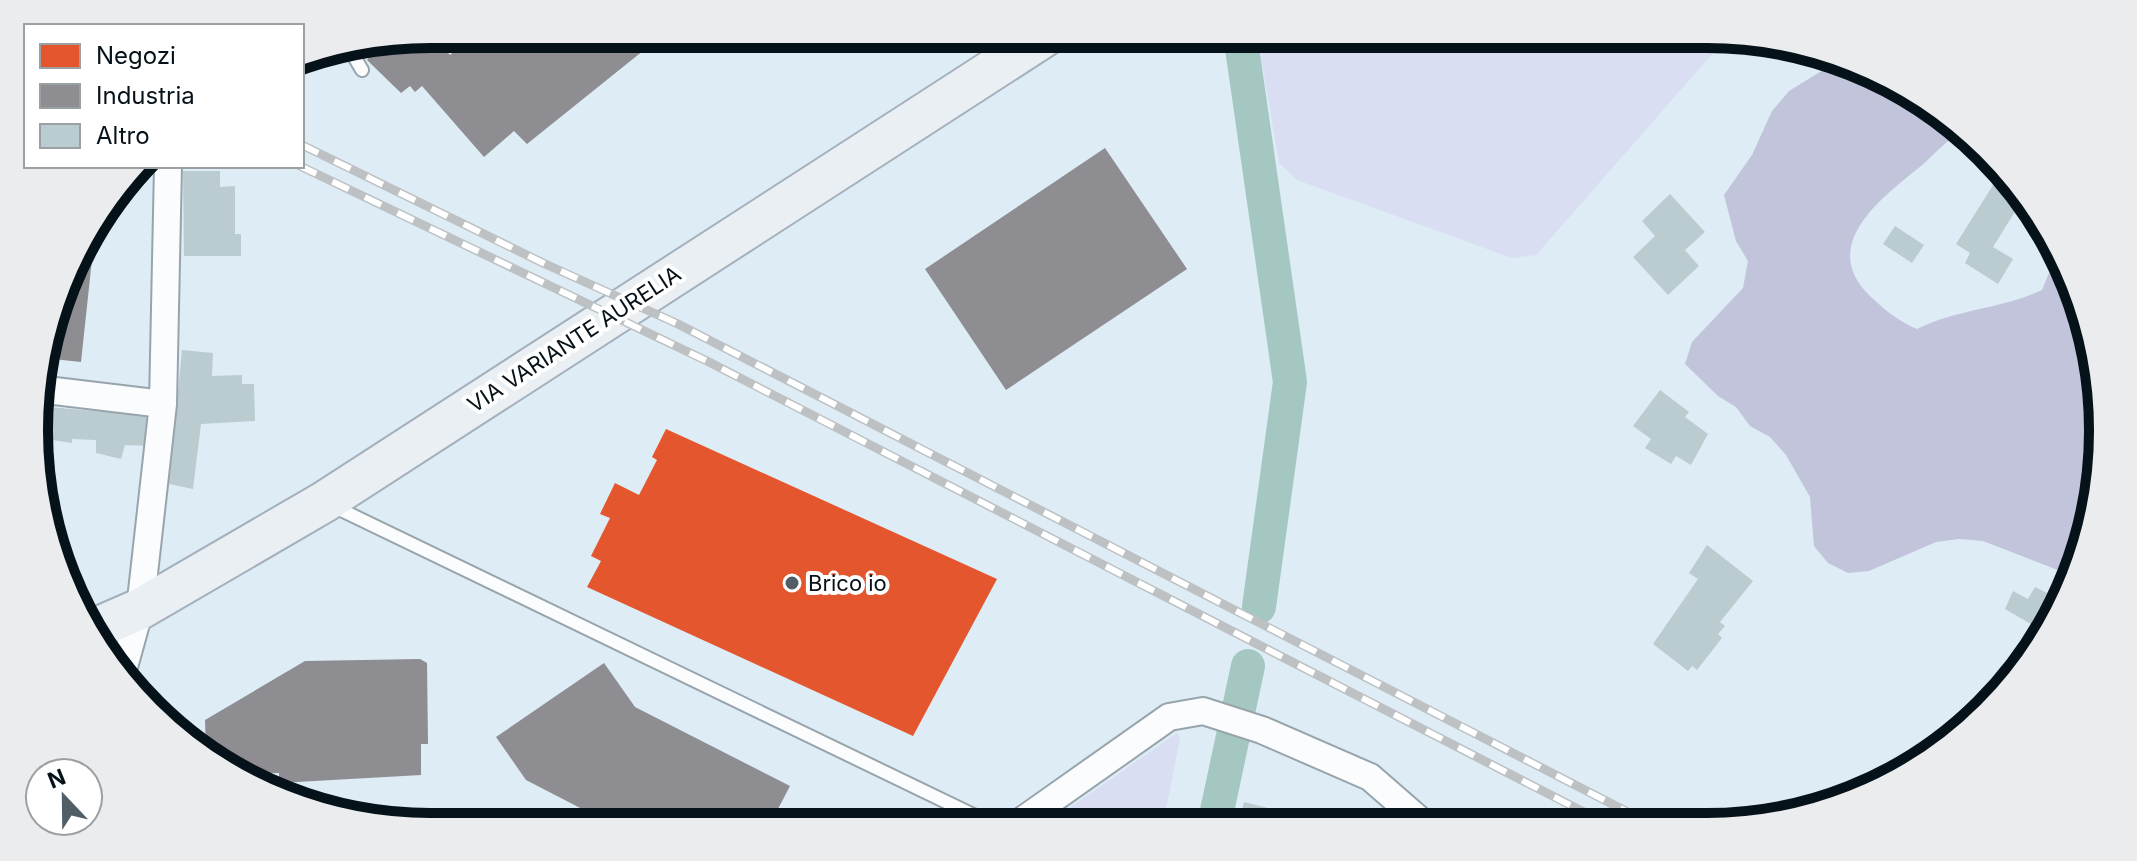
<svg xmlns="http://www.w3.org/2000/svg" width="2137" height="861" font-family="Inter,sans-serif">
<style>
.green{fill:#dadef3}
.forest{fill:#c1c4db}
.shops{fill:#e4572e}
.industry{fill:#8d8d92}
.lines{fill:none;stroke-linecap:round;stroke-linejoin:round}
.canal{stroke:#a4c8c1;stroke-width:34}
.building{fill:#bbccd1}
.lane-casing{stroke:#98a4ab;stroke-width:16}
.street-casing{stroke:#98a4ab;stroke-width:30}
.primary-casing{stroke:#a4b0bc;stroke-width:44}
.lane{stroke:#fafcfe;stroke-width:12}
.street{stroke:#fafcfe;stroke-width:26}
.primary{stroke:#eaeff4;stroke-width:40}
.rail-casing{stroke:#bdc1c3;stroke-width:9}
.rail{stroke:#fff;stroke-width:6;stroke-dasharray:18;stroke-linecap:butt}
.poi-dot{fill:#515e66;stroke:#fff;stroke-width:3}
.labels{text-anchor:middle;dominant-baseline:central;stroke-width:8;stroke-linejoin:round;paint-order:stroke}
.street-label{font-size:22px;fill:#061219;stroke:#fff}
.poi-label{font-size:22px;fill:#061219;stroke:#fff;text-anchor:start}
.rim{fill:none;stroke:#061219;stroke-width:10}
</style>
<rect width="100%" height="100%" fill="#ddecf5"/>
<path class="green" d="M 1257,34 L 1706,34 L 1727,37 L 1536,255 L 1512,258 L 1297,180 L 1279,163 Z
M 1177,733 L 1180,738 L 1163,825 L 1045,825 Z"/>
<path class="forest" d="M 1841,59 L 1964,130 C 1947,139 1935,154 1921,166 C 1880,199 1817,246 1871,297 C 1886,311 1898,321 1917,329 C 1957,309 2002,309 2042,290 L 2051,268 L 2040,226 L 2062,255 L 2102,404 L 2082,557 L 2073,576 L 1983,541 L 1959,539 L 1936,542 L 1869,571 L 1848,573 L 1828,563 L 1814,546 L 1810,497 L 1786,455 L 1770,437 L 1750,426 L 1736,407 L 1718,396 L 1685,364 L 1692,342 L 1743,288 L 1748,261 L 1736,241 L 1724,195 L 1752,155 L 1772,111 L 1789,91 Z"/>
<path class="shops" d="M 666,429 L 997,579 L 913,736 L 587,587 L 601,561 L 591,556 L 610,518 L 600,514 L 615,483 L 639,495 L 657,460 L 652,457 Z"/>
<path class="industry" d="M 430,34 L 450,55 L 474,34 L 664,34 L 527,144 L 514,131 L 484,157 L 422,86 L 415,92 L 410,86 L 401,93 L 367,60 L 378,46 L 375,43 Z
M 1105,148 L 1187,269 L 1006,390 L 925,269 Z
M 96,222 L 81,362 L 44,358 L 87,233 Z
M 420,659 L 427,663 L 428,744 L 421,744 L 421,775 L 279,783 L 279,773 L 244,774 L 206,754 L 205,720 L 305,661 Z
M 604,663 L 635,707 L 790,786 L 769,826 L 617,827 L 526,780 L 496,737 Z"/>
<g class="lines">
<path class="canal" d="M 1240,34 L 1290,382 L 1259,607
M 1214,825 L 1248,666"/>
</g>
<path class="building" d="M 183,171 L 220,171 L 220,187 L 235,186 L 235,234 L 241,234 L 241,256 L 184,256 Z
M 2000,174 L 2021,202 L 1993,247 L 2013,259 L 1998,284 L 1965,263 L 1970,253 L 1956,244 Z
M 1670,194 L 1705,232 L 1685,250 L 1699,266 L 1668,295 L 1633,257 L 1655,236 L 1642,221 Z
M 1895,226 L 1924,245 L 1912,263 L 1883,244 Z
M 182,350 L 213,353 L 212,376 L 242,375 L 242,384 L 254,384 L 255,421 L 201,424 L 193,489 L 169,484 Z
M 1660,390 L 1689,412 L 1685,417 L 1708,434 L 1691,465 L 1676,456 L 1671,464 L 1645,448 L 1651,439 L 1633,426 Z
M 38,406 L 151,416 L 151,446 L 125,445 L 121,459 L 96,453 L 96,440 L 72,439 L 72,443 L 39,438 Z
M 44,499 L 49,511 L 44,514 L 41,501 Z
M 1707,545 L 1753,581 L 1720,622 L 1725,626 L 1718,634 L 1722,638 L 1697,670 L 1692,666 L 1688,671 L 1653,644 L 1698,579 L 1689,573 Z
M 2035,587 L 2057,598 L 2053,605 L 2058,607 L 2043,638 L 2038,635 L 2041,630 L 2005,609 L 2013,591 L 2028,599 Z
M 1244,802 L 1296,815 L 1295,822 L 1301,825 L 1238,825 Z"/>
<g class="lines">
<g class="lane-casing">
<path id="lane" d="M 349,48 L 362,70
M 331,505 L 996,826"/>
</g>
<g class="street-casing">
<path id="street" d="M 38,389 L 163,404
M 122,674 L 140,609 L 163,404 L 168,166
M 1016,825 L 1169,717 L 1203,711 L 1262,730 L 1370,777 L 1424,824"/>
</g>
<g class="primary-casing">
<path id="primary" d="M 92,630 L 140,609 L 324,502 L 1048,34"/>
</g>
<use href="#lane" class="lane"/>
<use href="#street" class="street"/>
<use href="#primary" class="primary"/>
<g class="rail-casing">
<path id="rail" d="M 302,145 L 543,263 L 678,324 L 1651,824
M 300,166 L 709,362 L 1607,824"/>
</g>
<use href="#rail" class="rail"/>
</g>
<circle class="poi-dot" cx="792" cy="583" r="8"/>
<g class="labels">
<g class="street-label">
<text transform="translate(574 339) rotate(-33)">VIA VARIANTE AURELIA</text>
</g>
<g class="poi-label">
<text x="808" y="583">Brico io</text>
</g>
</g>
<path d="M0 0H2137V861H0ZM430 48H1707A382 382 0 0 1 2089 430V431A382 382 0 0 1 1707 813H430A382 382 0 0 1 48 431V430A382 382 0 0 1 430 48Z" fill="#ebeced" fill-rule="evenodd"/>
<path class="rim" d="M430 48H1707A382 382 0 0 1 2089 430V431A382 382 0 0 1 1707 813H430A382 382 0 0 1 48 431V430A382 382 0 0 1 430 48Z"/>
<rect x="24" y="24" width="280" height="144" fill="#ffffff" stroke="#9ba0a3" stroke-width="2"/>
<rect x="40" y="44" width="40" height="24" fill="#e4572e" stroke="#9ba0a3" stroke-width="2"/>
<text x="96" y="64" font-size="24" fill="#061219">Negozi</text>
<rect x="40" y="84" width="40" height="24" fill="#8d8d92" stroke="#9ba0a3" stroke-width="2"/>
<text x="96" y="104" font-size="24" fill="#061219">Industria</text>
<rect x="40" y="124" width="40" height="24" fill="#bbccd1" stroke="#9ba0a3" stroke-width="2"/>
<text x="96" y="144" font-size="24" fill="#061219">Altro</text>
<g transform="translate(64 797) rotate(338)"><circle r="38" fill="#ffffff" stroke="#9ba0a3" stroke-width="2"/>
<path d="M0-6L14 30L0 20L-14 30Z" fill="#515e66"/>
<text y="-12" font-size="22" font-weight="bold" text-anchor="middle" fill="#061219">N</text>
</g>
</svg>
